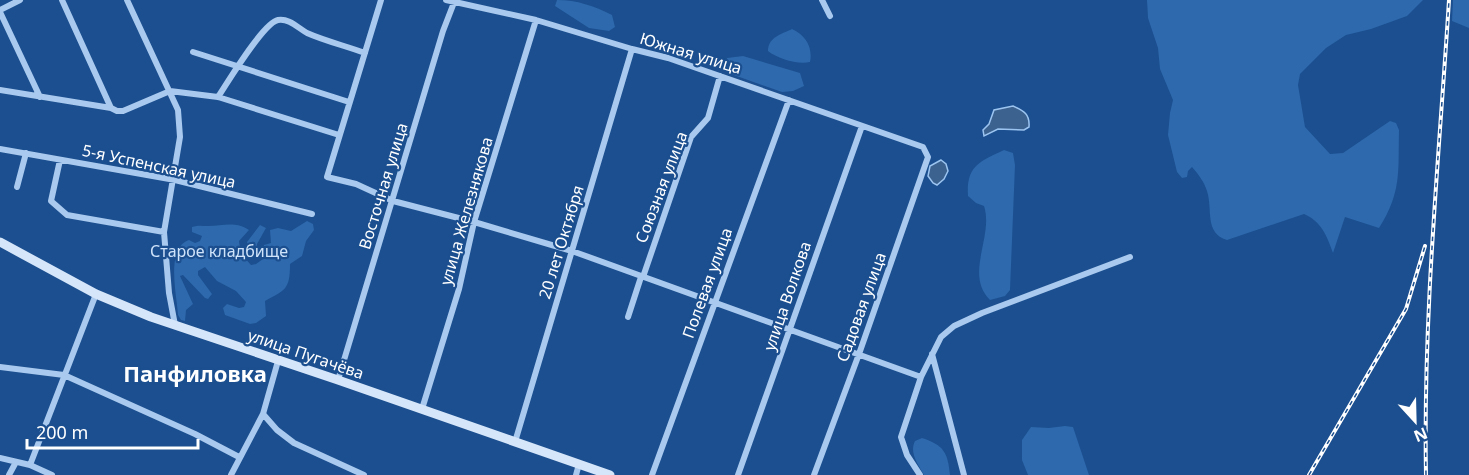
<svg xmlns="http://www.w3.org/2000/svg" width="1469" height="475" font-family="'Noto Sans',sans-serif">
<style>
.green{fill:#2e69ad}
.water{fill:#3c6290;stroke:#9cc4f0;stroke-width:1.5}
.lines{fill:none;stroke-linecap:round;stroke-linejoin:round}
.street{stroke:#a9c9ee;stroke-width:6}
.secondary{stroke:#d6e6fa;stroke-width:9}
.rail-casing{stroke:#fff;stroke-width:4}
.rail{stroke:#1b4f8f;stroke-width:1.5;stroke-dasharray:4.5;stroke-linecap:butt}
.labels{text-anchor:middle;dominant-baseline:central;stroke-width:4.5;stroke-linejoin:round;paint-order:stroke}
.street-label{font-size:16px;fill:#fff;stroke:#1b4f8f}
.park-label{font-size:16px;fill:#cfe3fa;stroke:#1b4f8f}
.district-label{font-size:22px;font-weight:bold;fill:#fff;stroke:#1b4f8f}
</style>
<rect width="100%" height="100%" fill="#1b4f8f"/>
<path class="green" d="M 557,0 C 577,0 594,6 612,15 L 615,27 L 609,31 L 589,28 L 555,6 Z
M 1147,0 L 1423,0 L 1407,16 L 1371,29 L 1346,35 L 1326,48 L 1300,74 L 1298,85 L 1305,127 L 1330,154 L 1343,153 L 1390,121 L 1396,123 L 1399,130 C 1398,171 1402,192 1379,228 L 1345,217 L 1333,253 C 1327,236 1321,221 1304,214 L 1227,240 C 1204,233 1213,210 1207,191 C 1204,182 1199,175 1192,167 L 1188,171 L 1187,177 L 1182,178 L 1177,172 L 1168,135 L 1170,113 L 1173,100 L 1160,69 L 1158,48 L 1148,18 Z
M 1453,0 L 1469,0 L 1469,28 L 1452,21 Z
M 792,29 C 806,35 813,48 810,62 C 798,65 778,59 768,51 C 768,37 782,34 792,29 Z
M 743,56 L 800,73 L 804,86 L 793,91 L 782,92 L 731,74 L 725,67 L 727,58 Z
M 1004,150 L 1013,153 L 1015,165 L 1010,290 L 1005,296 L 990,300 C 964,274 994,237 984,206 L 976,203 L 968,196 C 966,166 980,161 1004,150 Z
M 307,221 L 313,224 L 314,230 L 306,241 L 302,256 L 290,264 C 290,290 285,290 265,301 L 266,316 L 256,323 L 250,324 L 225,315 L 223,308 L 227,304 L 239,308 L 244,307 L 246,302 L 236,291 L 217,281 L 205,267 L 198,271 L 198,275 L 212,294 L 208,299 L 205,298 L 183,275 L 180,276 L 193,304 L 186,310 L 185,321 L 181,320 L 178,315 C 177,295 165,248 189,240 L 195,243 L 200,241 L 202,236 L 192,232 L 192,227 C 198,225 202,226 208,226 C 223,226 235,221 249,230 L 239,241 C 240,251 244,258 251,265 L 256,264 L 263,259 L 264,245 L 271,243 L 270,230 L 278,228 L 291,231 Z
M 260,225 L 266,228 L 257,244 L 257,250 L 252,253 L 248,249 L 247,242 Z
M 1065,426 L 1073,427 L 1089,475 L 1028,475 L 1022,460 L 1022,440 L 1031,427 L 1049,428 Z
M 922,438 C 944,445 948,453 950,475 L 924,475 C 918,464 909,453 915,441 Z"/>
<path class="water" d="M 1013,106 C 1024,111 1030,114 1029,127 L 1024,130 L 998,129 L 984,136 L 983,130 L 989,124 L 994,110 Z
M 941,160 L 946,164 L 948,171 L 944,179 L 937,185 L 933,183 L 928,176 L 930,166 Z"/>
<g class="lines">
<path class="street" d="M 62,0 L 111,108
M 127,0 L 178,110 L 180,137 L 164,232 L 169,293 L 175,325
M 381,0 L 327,177 L 356,184 L 393,201 L 474,222 L 572,251 L 921,377
M 446,0 L 536,20 L 632,49 L 668,58 L 923,147 L 928,157 L 859,354 L 814,475
M 822,0 L 830,16
M 0,10 L 20,0
M 0,12 L 40,97
M 193,52 L 349,102
M 0,90 L 111,108 L 117,111 L 123,111 L 170,91 L 218,97 L 339,135
M 218,97 C 228,82 263,23 278,20 C 289,18 298,28 307,33 C 325,41 346,46 365,53
M 0,149 L 175,180 L 312,214
M 60,160 L 51,201 L 67,215 L 164,232
M 17,187 L 26,153
M 643,277 L 691,137 L 708,118 L 720,76
M 628,317 L 641,277
M 932,354 L 964,475
M 0,367 L 64,375 L 195,434 L 239,457
M 338,380 L 443,31 L 455,0
M 422,409 L 459,289 L 474,222 L 536,20
M 263,414 L 277,430 L 294,443 L 364,475
M 515,442 L 632,49
M 0,458 L 30,465 L 52,475
M 30,465 L 96,294
M 9,475 L 16,462
M 231,475 L 263,414 L 278,361
M 576,475 L 579,464
M 652,475 L 789,100
M 738,475 L 862,126
M 920,475 L 907,455 L 901,437 L 921,377 L 941,337 L 954,326 L 982,313 L 1130,257"/>
<path class="secondary" d="M 0,242 L 96,294 L 151,317 L 338,380 L 610,475"/>
<g class="rail-casing">
<path id="rail" d="M 1309,475 L 1406,309 L 1425,246
M 1426,475 C 1423,316 1439,158 1449,0"/>
</g>
<use href="#rail" class="rail"/>
</g>
<g class="labels">
<g class="street-label">
<text transform="translate(691 53) rotate(17)">Южная улица</text>
<text transform="translate(159 166) rotate(12)">5-я Успенская улица</text>
<text transform="translate(383 186) rotate(-73)">Восточная улица</text>
<text transform="translate(661 187) rotate(-69)">Союзная улица</text>
<text transform="translate(466 211) rotate(-74)">улица Железнякова</text>
<text transform="translate(561 242) rotate(-73)">20 лет Октября</text>
<text transform="translate(707 283) rotate(-70)">Полевая улица</text>
<text transform="translate(787 296) rotate(-71)">улица Волкова</text>
<text transform="translate(861 307) rotate(-70)">Садовая улица</text>
<text transform="translate(306 354) rotate(19)">улица Пугачёва</text>
</g>
<g class="park-label">
<text x="219" y="251">Старое кладбище</text>
</g>
<g class="district-label">
<text x="195" y="373">Панфиловка</text>
</g>
</g>
<g transform="translate(1415 421) rotate(158)" stroke="#1b4f8f" stroke-width="4.5" paint-order="stroke">
<path d="M0-4.5L10 22L0 15L-10 22Z" fill="#ffffff"/>
<text y="-9" font-size="16" font-weight="bold" text-anchor="middle" fill="#ffffff">N</text>
</g>
<path d="M27 439v9h171v-9" fill="none" stroke="#ffffff" stroke-width="3"/>
<text x="36" y="439" font-size="18" fill="#ffffff" stroke="#1b4f8f" stroke-width="4.5" paint-order="stroke">200 m</text>
</svg>
